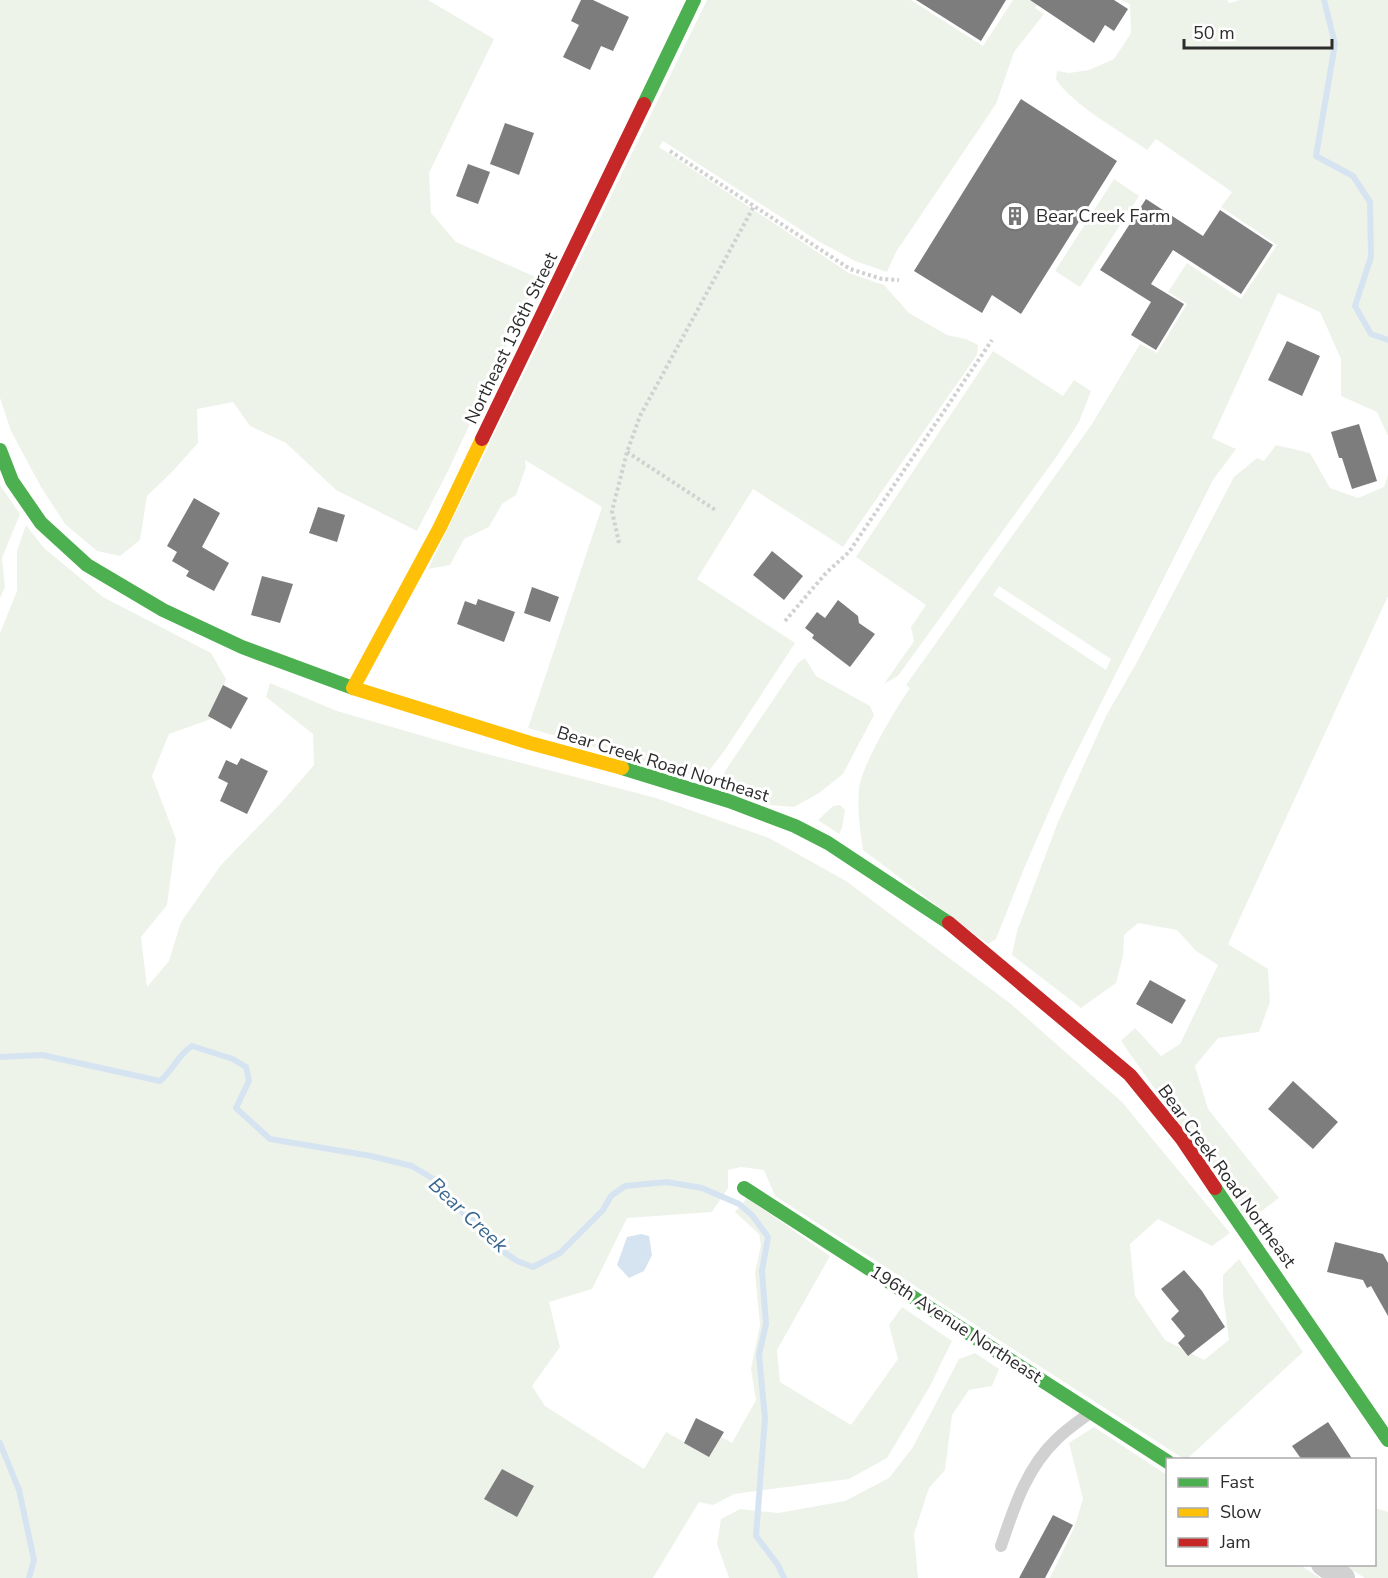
<svg xmlns="http://www.w3.org/2000/svg" width="1388" height="1578" font-family="'Nunito Sans',sans-serif">
<style>
.green{fill:#eef3ea;fill-rule:evenodd}
.water{fill:#d6e4f1}
.lines{fill:none;stroke-linecap:round;stroke-linejoin:round}
.stream{stroke:#d6e4f1;stroke-width:6}
.building{fill:#7d7d7d}
.path{stroke:#d1d1d1;stroke-width:4;stroke-dasharray:3 3;stroke-linecap:butt}
.lane{stroke:#d1d1d1;stroke-width:12}
.street{stroke:#d1d1d1;stroke-width:24}
.fast{stroke:#4caf50;stroke-width:14}
.slow{stroke:#ffc107;stroke-width:14}
.jam{stroke:#c62828;stroke-width:14}
.labels{text-anchor:middle;dominant-baseline:central;stroke-width:6;stroke-linejoin:round;paint-order:stroke}
.poi-label{font-size:18px;fill:#2c2c2c;stroke:#fff;text-anchor:start}
.street-label{font-size:18px;fill:#2c2c2c;stroke:#fff}
.water-label{font-size:20px;font-style:italic;fill:#39668f;stroke:#fff}
</style>
<rect width="100%" height="100%" fill="#fff"/>
<path class="green" d="M 0,0 L 428,0 L 494,39 L 429,173 L 431,213 L 456,242 L 538,278 L 448,471 L 417,531 L 336,490 L 286,443 L 250,426 L 233,402 L 197,409 L 198,443 L 172,472 L 147,496 L 140,540 L 120,556 L 97,551 L 65,524 L 41,487 L 11,431 L 0,398 Z
M 707,0 L 911,0 L 983,46 L 1013,0 L 1040,0 L 1035,8 L 1044,14 L 1014,52 L 996,104 L 896,252 L 887,272 L 855,261 L 818,241 L 663,141 L 659,147 L 849,273 L 884,285 L 909,313 L 947,335 L 966,339 L 978,345 L 977,355 L 843,547 L 753,489 L 697,579 L 795,643 L 725,750 L 707,773 L 698,777 L 528,728 L 602,507 L 525,460 L 526,467 L 516,495 L 502,504 L 489,527 L 464,539 L 450,565 L 428,569 Z
M 1121,0 L 1227,0 L 1230,3 L 1240,0 L 1388,0 L 1388,436 L 1377,412 L 1341,396 L 1341,359 L 1320,312 L 1278,293 L 1212,438 L 1236,449 L 1213,480 L 1065,775 L 1025,866 L 996,939 L 988,944 L 863,850 C 860,831 857,808 859,789 C 861,766 896,708 910,688 L 906,685 L 1092,424 L 1140,344 L 1157,353 L 1187,304 L 1168,292 L 1187,263 L 1241,299 L 1277,245 L 1221,207 L 1232,192 L 1156,139 L 1147,150 C 1122,132 1071,104 1056,79 L 1057,71 L 1069,73 L 1089,70 L 1114,59 L 1131,33 L 1130,4 ZM 999,586 L 1111,659 L 1106,670 L 993,595 Z
M 1114,179 L 1139,196 L 1080,287 L 1055,271 Z
M 993,351 L 1063,396 L 1074,380 L 1091,391 L 1079,422 L 1057,456 L 898,676 L 884,684 L 914,641 L 911,627 L 926,605 L 856,557 Z
M 1276,445 L 1310,453 L 1330,488 L 1358,498 L 1384,487 L 1388,475 L 1388,596 L 1228,944 L 1268,969 L 1270,1002 L 1259,1032 L 1218,1038 L 1195,1066 L 1208,1109 L 1279,1198 L 1248,1221 L 1121,1041 L 1135,1028 L 1161,1056 L 1180,1044 L 1218,965 L 1196,951 L 1177,930 L 1138,923 L 1124,935 L 1123,956 L 1116,983 L 1081,1008 L 1012,955 L 1017,931 L 1058,822 L 1106,716 L 1137,662 L 1234,477 L 1257,458 L 1264,461 Z
M 0,485 L 20,514 L 2,558 L 5,587 L 0,598 Z
M 26,525 L 44,548 L 103,597 L 211,653 L 226,679 L 211,719 L 169,734 L 152,776 L 176,839 L 167,905 L 141,937 L 147,987 L 169,961 L 181,922 L 221,865 L 280,804 L 314,765 L 313,734 L 266,697 L 270,683 L 337,711 L 468,749 L 656,798 L 769,838 L 846,881 L 1011,1004 L 1122,1102 L 1230,1233 L 1212,1246 L 1158,1219 L 1130,1244 L 1135,1296 L 1165,1340 L 1204,1360 L 1229,1340 L 1223,1295 L 1223,1275 L 1239,1259 L 1303,1352 L 1187,1459 L 1184,1459 L 775,1196 L 764,1170 L 741,1167 L 728,1170 L 728,1188 L 712,1212 L 627,1218 L 592,1289 L 549,1302 L 560,1347 L 532,1386 L 545,1406 L 644,1469 L 666,1432 L 709,1456 L 721,1437 L 732,1443 L 756,1400 L 751,1369 L 760,1325 L 755,1273 L 761,1245 L 759,1234 L 735,1212 L 747,1198 L 830,1256 L 777,1350 L 780,1382 L 851,1425 L 898,1359 L 889,1325 L 902,1307 L 952,1341 L 929,1388 L 887,1458 L 849,1479 L 734,1494 L 713,1505 L 699,1502 L 653,1578 L 0,1578 L 0,633 L 17,591 L 17,551 ZM 502,1469 L 534,1486 L 517,1517 L 484,1499 Z
M 805,658 L 816,676 L 870,706 L 874,715 L 843,774 L 819,793 L 794,807 L 770,805 L 720,786 L 725,771 L 798,663 Z
M 840,805 L 845,810 L 842,828 L 839,834 L 818,820 L 833,806 Z
M 975,1353 L 999,1369 L 992,1386 L 969,1390 L 952,1415 L 945,1470 L 929,1488 L 914,1534 L 918,1578 L 729,1578 L 717,1544 L 721,1519 L 740,1509 L 778,1513 L 845,1501 L 889,1478 L 913,1447 L 959,1359 Z
M 1094,1427 L 1167,1475 L 1168,1564 L 1300,1565 L 1320,1578 L 1050,1578 L 1074,1528 L 1083,1499 L 1069,1443 Z
M 1375,1508 L 1388,1512 L 1388,1578 L 1365,1578 L 1344,1565 L 1374,1564 Z"/>
<path class="water" d="M 641,1234 L 649,1236 L 652,1255 L 644,1271 L 629,1278 L 617,1265 L 627,1237 Z"/>
<g class="lines">
<path class="stream" d="M 1324,0 L 1335,44 L 1316,156 L 1353,176 L 1370,202 L 1371,257 L 1355,306 L 1371,334 L 1388,340
M 0,1057 L 42,1055 L 160,1081 C 173,1070 178,1055 192,1046 L 233,1059 L 246,1067 L 249,1081 L 236,1108 L 270,1139 L 371,1156 L 412,1166 L 440,1183 L 463,1213 L 487,1231 L 504,1252 L 517,1261 L 533,1267 L 560,1253 L 603,1210 L 611,1196 L 625,1186 L 667,1182 L 702,1188 L 739,1204 L 752,1215 L 768,1237 L 762,1271 L 766,1324 L 759,1355 L 765,1418 L 756,1536 L 778,1565 L 784,1578
M 0,1443 L 19,1490 L 34,1560 L 29,1578"/>
</g>
<path class="building" d="M 581,0 L 593,0 L 629,17 L 613,51 L 601,46 L 590,70 L 563,57 L 579,25 L 571,21 Z
M 916,0 L 1006,0 L 981,41 Z
M 1030,0 L 1114,0 L 1128,9 L 1114,31 L 1105,25 L 1094,43 Z
M 1021,99 L 1117,161 L 1021,314 L 992,295 L 982,313 L 914,271 Z
M 505,123 L 534,133 L 519,175 L 490,164 Z
M 468,164 L 490,172 L 478,204 L 456,196 Z
M 1146,199 L 1203,236 L 1220,210 L 1273,245 L 1241,294 L 1173,250 L 1151,284 L 1184,304 L 1156,350 L 1131,335 L 1151,302 L 1100,270 Z
M 1287,341 L 1320,356 L 1302,396 L 1268,380 Z
M 1359,424 L 1377,481 L 1352,489 L 1342,458 L 1339,458 L 1331,432 Z
M 194,498 L 220,513 L 202,547 L 229,563 L 214,591 L 186,576 L 189,571 L 172,561 L 177,552 L 167,546 Z
M 318,507 L 345,515 L 337,542 L 309,533 Z
M 772,551 L 803,576 L 784,600 L 753,575 Z
M 262,576 L 293,584 L 280,623 L 251,615 Z
M 532,587 L 559,597 L 550,622 L 524,613 Z
M 478,599 L 515,612 L 504,642 L 457,624 L 465,601 L 476,605 Z
M 838,600 L 858,616 L 859,623 L 875,634 L 850,667 L 812,638 L 814,635 L 805,628 L 817,612 L 825,618 Z
M 223,685 L 248,698 L 231,729 L 208,716 Z
M 241,758 L 268,771 L 247,814 L 220,801 L 228,783 L 218,778 L 226,760 L 237,765 Z
M 1150,980 L 1186,1000 L 1172,1024 L 1136,1004 Z
M 1293,1081 L 1338,1122 L 1313,1149 L 1268,1109 Z
M 1335,1242 L 1383,1254 L 1388,1263 L 1388,1316 L 1371,1286 L 1367,1288 L 1363,1280 L 1327,1272 Z
M 1184,1270 L 1202,1291 L 1225,1327 L 1188,1356 L 1178,1343 L 1185,1336 L 1171,1319 L 1179,1311 L 1161,1289 Z
M 696,1418 L 724,1432 L 709,1457 L 684,1443 Z
M 1328,1422 L 1353,1460 L 1302,1460 L 1292,1446 Z
M 502,1469 L 534,1486 L 517,1517 L 484,1499 Z
M 1053,1515 L 1073,1525 L 1045,1578 L 1019,1578 Z"/>
<g class="lines">
<path class="path" d="M 670,151 L 850,269 L 882,279 L 899,280
M 627,452 L 717,511
M 619,543 L 612,511 L 627,452 L 640,416 L 754,206
M 785,621 L 826,573 L 849,552 L 992,340"/>
<path class="lane" d="M 1001,1546 C 1014,1507 1027,1467 1057,1439 C 1067,1429 1079,1421 1090,1413"/>
<path class="street" d="M 1323,1564 L 1343,1578"/>
<path class="fast" d="M 644,104 L 694,0
M 0,450 L 12,481 L 41,523 L 87,565 L 163,610 L 242,647 L 353,688
M 622,768 L 729,801 L 795,826 L 828,843 L 949,923
M 744,1188 L 1168,1462
M 1215,1188 L 1388,1440"/>
<path class="slow" d="M 353,688 L 530,743 L 622,768
M 353,688 L 440,527 L 482,439"/>
<path class="jam" d="M 482,439 L 644,104
M 949,923 L 1130,1075 L 1182,1139 L 1215,1188"/>
</g>
<defs>
<g id="building-ring" transform="scale(1.5)"><circle r="9.5" fill="#fff" stroke="#767676" stroke-width="1.5"/><path d="M-4-6H4V6H1V3H-1V6H-4ZM-2.5-4.3h1.7v1.8h-1.7ZM.8-4.3h1.7v1.8H.8ZM-2.5-1h1.7V.8h-1.7ZM.8-1h1.7V.8H.8Z" fill="#767676"/></g>
</defs>
<g fill-rule="evenodd">
<use href="#building-ring" x="1015" y="216"/>
</g>
<g class="labels">
<g class="poi-label">
<text x="1036" y="216">Bear Creek Farm</text>
</g>
<g class="street-label">
<text transform="translate(511 338) rotate(-64)">Northeast 136th Street</text>
<text transform="translate(663 764) rotate(17)">Bear Creek Road Northeast</text>
<text transform="translate(1227 1176) rotate(54)">Bear Creek Road Northeast</text>
<text transform="translate(956 1324) rotate(33)">196th Avenue Northeast</text>
</g>
<g class="water-label">
<text transform="translate(468 1215) rotate(43)">Bear Creek</text>
</g>
</g>
<rect x="1166" y="1458" width="210" height="108" fill="#ffffff" stroke="#ababab" stroke-width="1.5"/>
<rect x="1178" y="1478" width="30" height="9" fill="#4caf50" stroke="#ababab" stroke-width="1.5"/>
<text x="1220" y="1488" font-size="18" fill="#2c2c2c">Fast</text>
<rect x="1178" y="1508" width="30" height="9" fill="#ffc107" stroke="#ababab" stroke-width="1.5"/>
<text x="1220" y="1518" font-size="18" fill="#2c2c2c">Slow</text>
<rect x="1178" y="1538" width="30" height="9" fill="#c62828" stroke="#ababab" stroke-width="1.5"/>
<text x="1220" y="1548" font-size="18" fill="#2c2c2c">Jam</text>
<path d="M1184 39v9h148v-9" fill="none" stroke="#2c2c2c" stroke-width="3"/>
<text x="1193" y="39" font-size="18" fill="#2c2c2c" stroke="#ffffff" stroke-width="4.5" paint-order="stroke">50 m</text>
</svg>
